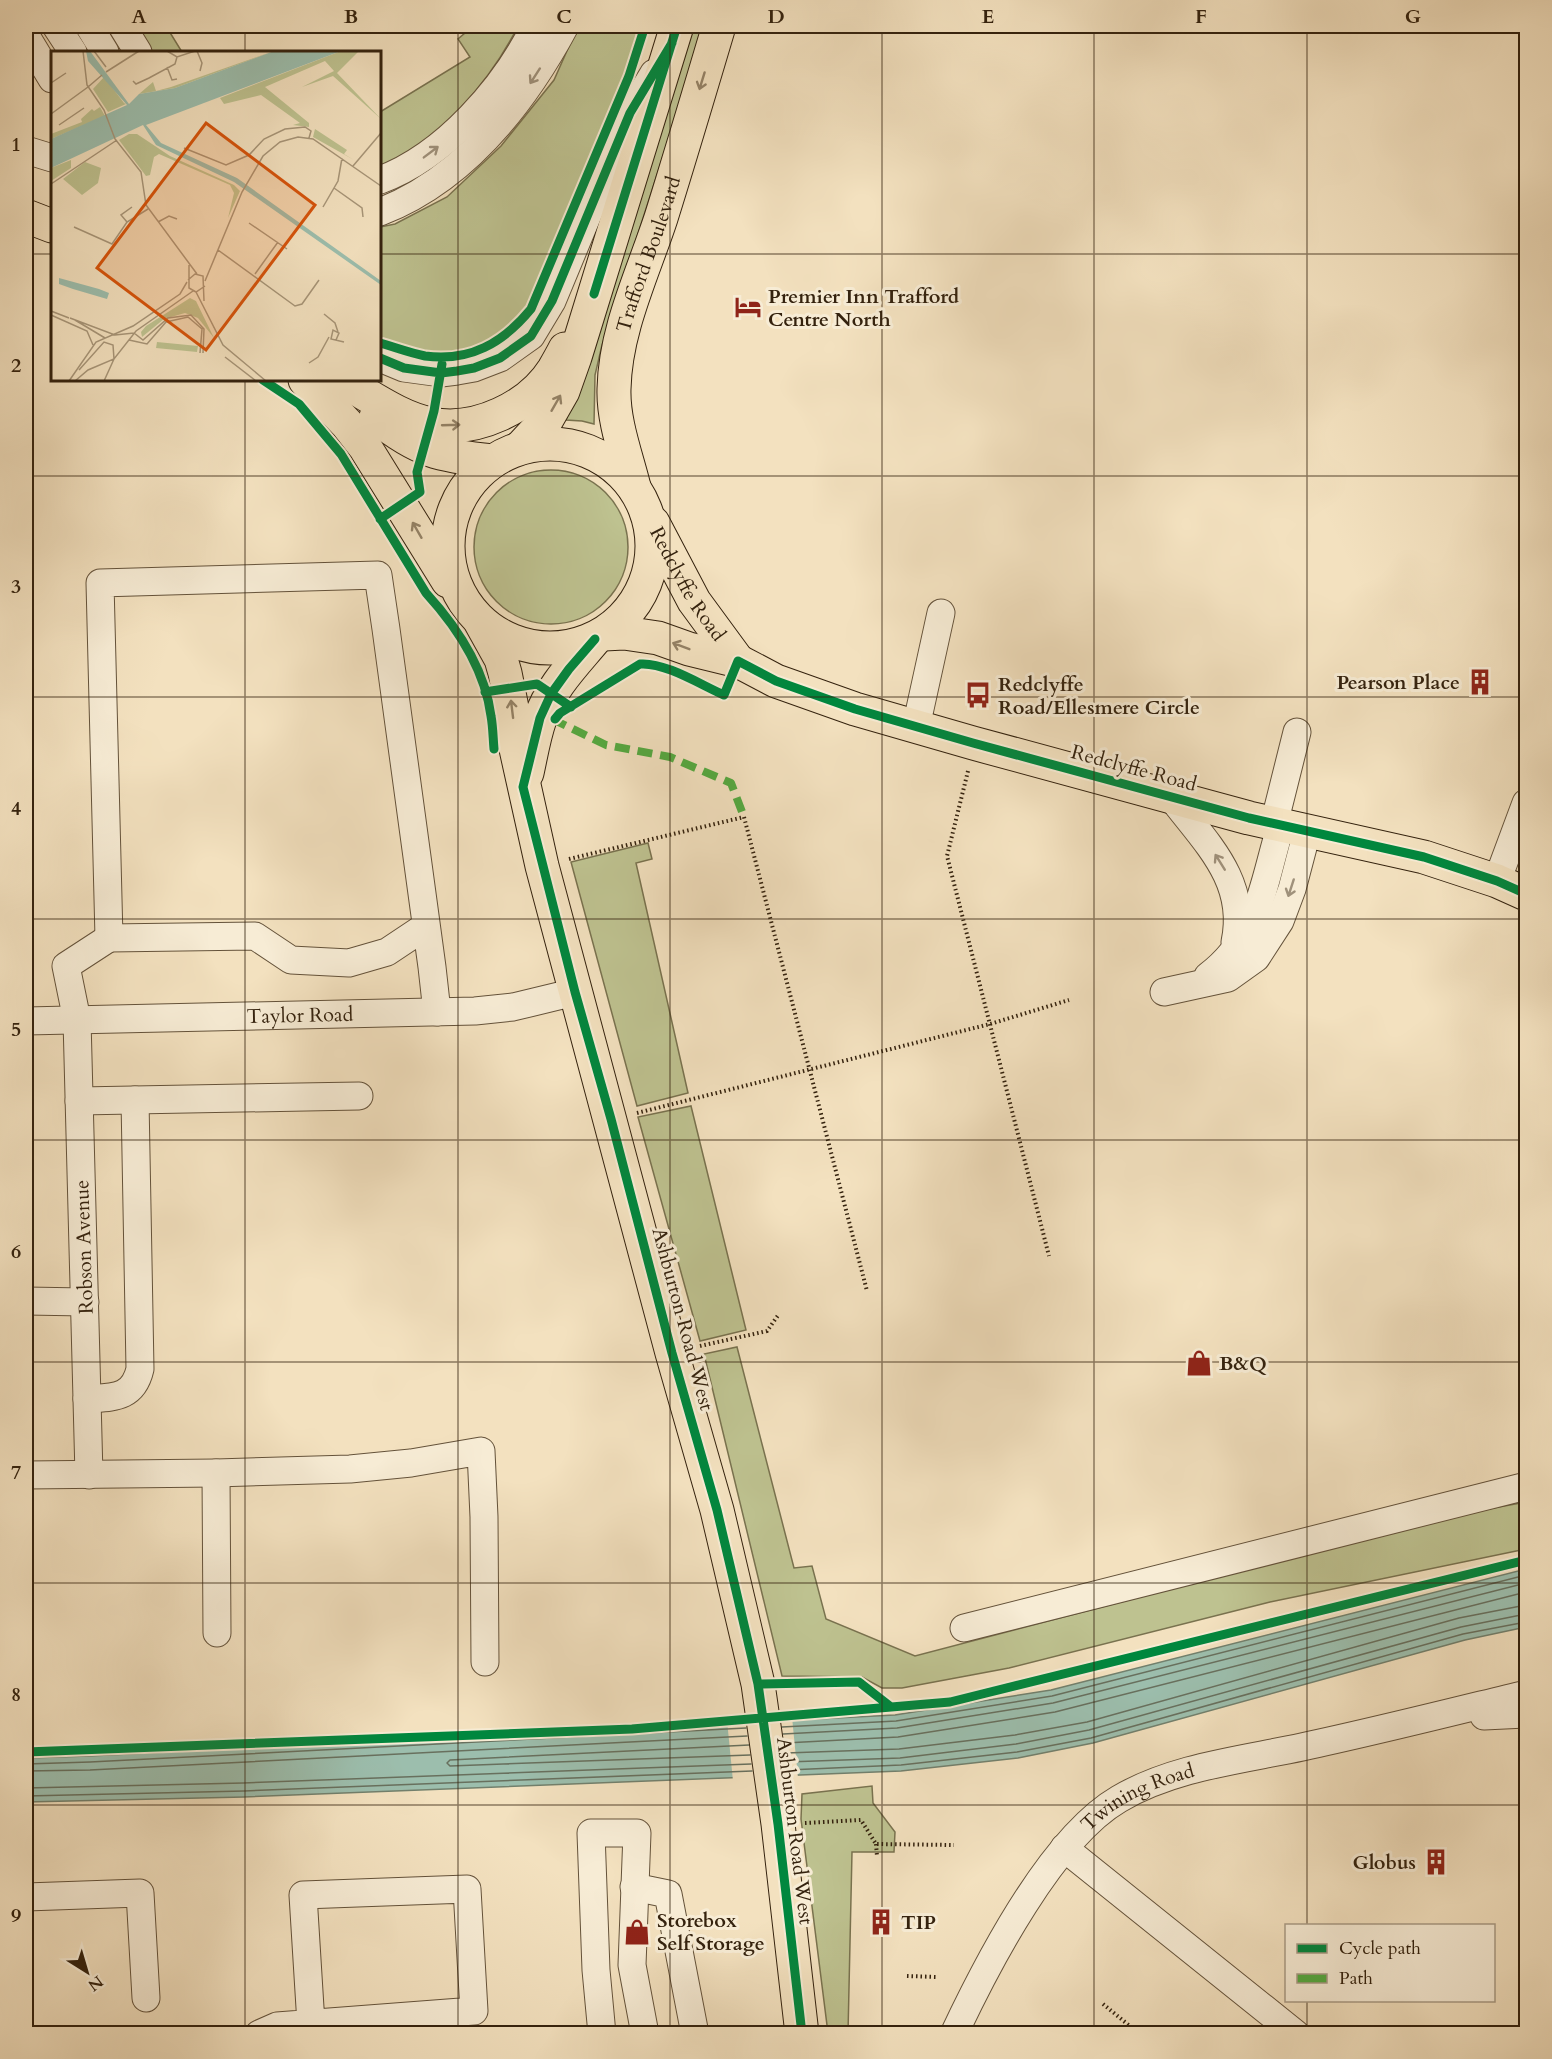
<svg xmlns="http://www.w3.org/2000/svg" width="1552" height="2059" font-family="Cardo,serif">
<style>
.green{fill:#bec290;stroke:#79724f;stroke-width:1.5}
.water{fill:#9cbead;stroke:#72806d;stroke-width:1.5}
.pier{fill:#f3e1bf}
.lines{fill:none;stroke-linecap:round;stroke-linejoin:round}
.shore{stroke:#68705e;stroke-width:1.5}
.minor-casing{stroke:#64523a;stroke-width:29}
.major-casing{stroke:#34220e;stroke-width:35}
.path{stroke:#34220e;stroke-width:4;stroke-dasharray:1.5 3;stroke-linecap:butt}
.minor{stroke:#f7ecd5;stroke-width:27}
.major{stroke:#f3e1bf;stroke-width:33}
.quiet{stroke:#54aa41;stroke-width:8;stroke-dasharray:15 8;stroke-linecap:butt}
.cycleway-casing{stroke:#f7ecd5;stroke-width:13}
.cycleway{stroke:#00873e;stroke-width:9}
.oneway{stroke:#9f917b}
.oneway2{stroke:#948266}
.grid{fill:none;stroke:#34220e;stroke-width:1.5;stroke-opacity:0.55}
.labels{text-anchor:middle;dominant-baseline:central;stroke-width:6;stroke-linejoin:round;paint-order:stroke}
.street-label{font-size:20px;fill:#34220e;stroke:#f7ecd5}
.poi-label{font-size:20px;font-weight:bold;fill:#34220e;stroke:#f7ecd5;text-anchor:start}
.inset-road{fill:none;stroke:#a79578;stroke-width:1.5}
.view{fill:#d6540c;fill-opacity:0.15;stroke:#d6540c;stroke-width:3}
.inset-edge{fill:none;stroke:#34220e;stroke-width:3}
.neatline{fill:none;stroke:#34220e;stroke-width:2}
.grid-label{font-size:20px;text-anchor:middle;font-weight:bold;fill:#34220e}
</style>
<rect width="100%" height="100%" fill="#f3e1bf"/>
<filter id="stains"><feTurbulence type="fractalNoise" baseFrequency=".00333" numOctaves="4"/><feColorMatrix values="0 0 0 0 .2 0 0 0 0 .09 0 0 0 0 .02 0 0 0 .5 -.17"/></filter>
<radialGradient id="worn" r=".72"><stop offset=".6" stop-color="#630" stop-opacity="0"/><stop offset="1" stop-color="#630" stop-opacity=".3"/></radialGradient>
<path class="green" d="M 136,26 L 166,26 L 182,52 L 152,52 Z
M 491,26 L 518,26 C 490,82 438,142 380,168 L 380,112 L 470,57 L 458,39 L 471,28 L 488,33 Z
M 578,26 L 650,26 L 626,100 L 549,305 L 475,373 L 380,354 L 380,227 L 395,224 L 447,197 L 501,146 L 554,80 Z
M 694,26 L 705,26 L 602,345 L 595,375 L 594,424 L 582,421 L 566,420 Z
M474 547a77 77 0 1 1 154 0a77 77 0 1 1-154 0Z
M 648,843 L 652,859 L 636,863 L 688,1093 L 637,1106 L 571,862 Z
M 691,1106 L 746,1330 L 700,1341 L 638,1117 Z
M 737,1347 L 794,1568 L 812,1566 L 826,1619 L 915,1656 L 1445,1517 L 1526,1502 L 1526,1549 L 1270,1602 L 1009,1668 L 902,1688 L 882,1688 L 862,1677 L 782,1676 L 704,1354 Z
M 872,1786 L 873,1803 L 895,1832 L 894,1852 L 852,1852 L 848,2033 L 828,2033 L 801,1819 L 802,1794 Z"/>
<path class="water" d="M 1526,1569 L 1526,1627 L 1465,1640 L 1093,1743 L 1018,1758 L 901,1771 L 244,1797 L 26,1802 L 26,1758 L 89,1756 L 895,1715 L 1051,1690 Z"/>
<path class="pier" d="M 792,1717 L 798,1778 L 733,1781 L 727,1720 Z"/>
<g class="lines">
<path class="shore" d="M 782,1727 L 896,1721 L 1052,1696 L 1526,1575
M 783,1734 L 897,1728 L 1053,1703 L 1526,1583
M 785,1743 L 898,1737 L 1055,1712 L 1526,1592
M 749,1745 L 450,1760 L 447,1763 L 450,1766 L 750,1755
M 786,1753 L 899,1749 L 1015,1735 L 1087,1722 L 1459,1618 L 1526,1605
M 787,1762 L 900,1758 L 1016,1744 L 1089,1730 L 1461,1627 L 1526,1614
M 26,1764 L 90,1762 L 746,1728
M 788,1770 L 901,1765 L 1017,1752 L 1091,1738 L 1463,1634 L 1526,1622
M 26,1771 L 90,1770 L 747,1736
M 26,1788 L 243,1783 L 751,1764
M 26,1796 L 244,1791 L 752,1771"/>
<g class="minor-casing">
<g id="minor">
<path d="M 56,26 L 73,52"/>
<path d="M 89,26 L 105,52"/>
<path d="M 122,26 L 138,52"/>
<path d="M 26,36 L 52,79"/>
<path d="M 26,150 L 52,158"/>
<path d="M 380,180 C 445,156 505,87 535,26"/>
<path d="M 380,212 C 465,179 523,104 565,26"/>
<path d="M 380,358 L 404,368 L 441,373 L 457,371 L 474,368 L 500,358 L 531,336 L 552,301 L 630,113 L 654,73"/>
<path d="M 916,727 L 941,613"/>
<path d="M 1172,798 C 1206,843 1248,881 1235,942"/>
<path d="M 1274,824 L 1297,732"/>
<path d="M 1497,881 L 1526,803"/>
<path d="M 426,926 L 387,952 L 349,963 L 291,960 L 255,936 L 109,938 L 100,583 L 378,575 L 386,629 L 432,967 L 437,1012"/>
<path d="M 1208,976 C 1260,937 1263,883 1281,825"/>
<path d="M 1164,992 L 1228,978 L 1256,958 L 1280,921 L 1292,889 L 1307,832"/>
<path id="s1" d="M 26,1021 L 475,1011 L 513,1007 L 575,992"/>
<path d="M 79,1101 L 359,1096"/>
<path d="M 26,1301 L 85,1302"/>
<path d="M 87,1399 C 113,1397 133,1399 140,1369 L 135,1100"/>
<path d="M 216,1473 L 217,1633"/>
<path d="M 26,1475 L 216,1473 L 350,1469 L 411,1463 L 481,1451 L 484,1517 L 485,1662"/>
<path d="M 89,1475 L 77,1020 L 66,966 L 109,938"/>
<path d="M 964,1628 L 1526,1486"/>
<path d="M 1484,1716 L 1526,1714"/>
<path d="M 1064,1848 L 1296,2034"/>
<path d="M 634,1887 L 668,1894 L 695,2034"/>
<path d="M 26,1897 L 140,1893 L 146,1998"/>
<path d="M 259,2034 L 277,2026 L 474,2011 L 467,1889 L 303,1895 L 311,2024"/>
<path d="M 602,2034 L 596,1970 L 591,1833 L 637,1833 L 632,1965 L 645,2034"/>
<path id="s2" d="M 954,2034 C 987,1964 1052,1838 1119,1799 C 1173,1767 1241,1760 1302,1747 C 1377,1731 1452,1712 1526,1694"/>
</g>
</g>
<g class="major-casing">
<g id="major">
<path d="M 26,216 L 52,226"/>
<path d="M 305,380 L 347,424 L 365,447 L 448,581"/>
<path d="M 341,380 C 369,395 399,418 431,424 C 476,433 530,407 554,369 C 558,362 562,355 565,349"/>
<path d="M 376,417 C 418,451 440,456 493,461"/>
<circle cx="550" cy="546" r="102"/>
<path d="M 520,448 L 547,419 L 563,391 L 575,357 L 677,26"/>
<path id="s3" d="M 634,487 C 626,455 613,421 614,389 C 615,330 643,273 661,218 C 681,154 700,90 719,26"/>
<path id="s4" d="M 653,523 L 694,601 L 738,661"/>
<path d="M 481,623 L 501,659 L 505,673 L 512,708 L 516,749 L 542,866 L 672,1353 L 717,1510 L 758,1684 L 778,1824 L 802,2034"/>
<path d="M 604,634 L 624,633 L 658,638 L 689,649 L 738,661 L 776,681 L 855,709 L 973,743 L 1249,818 L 1424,857 L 1497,881 L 1526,894"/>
<path d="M 527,773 C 531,755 534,736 540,719 C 550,688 575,663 595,639"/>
</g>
</g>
<path class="path" d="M 968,771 L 947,856 L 1049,1256
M 569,859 L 744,817 L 867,1291
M 637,1113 L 990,1024 L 1069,1000
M 700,1346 L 767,1331 L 779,1314
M 805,1823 L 861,1820 L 876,1844 L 954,1845
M 876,1844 L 877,1856
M 907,1976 L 936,1977
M 1103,2004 L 1131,2027 L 1126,2034"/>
<use href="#minor" class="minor"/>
<use href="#major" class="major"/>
<path class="quiet" d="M 552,719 L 606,745 L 670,757 L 731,783 L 744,817"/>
<g class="cycleway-casing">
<path id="cycleway" d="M 594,294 L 677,26
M 380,343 C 394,347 410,353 425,356 C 470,362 503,343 531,309 L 629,76 L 645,26
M 380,358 L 404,368 L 441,373 L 457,371 L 474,368 L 500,358 L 531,336 L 552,301 L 630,113 L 672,43
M 263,380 L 299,404 L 341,454 L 426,593 C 457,627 485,670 491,716 C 493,727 493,738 494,749
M 380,519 L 420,492 L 417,472 L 434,411 L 442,364
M 595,639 L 569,669 L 551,694 L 540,718 L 523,787 L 575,992 L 611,1119 L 672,1353 L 717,1510 L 758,1684 L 778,1824 L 802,2034
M 485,692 L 537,684 L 571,707
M 555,719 L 560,713 L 640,664 C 665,662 701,685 724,695 L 738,661 L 776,681 L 855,709 L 973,743 L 1249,818 L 1424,857 L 1497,881 L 1526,894
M 758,1684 L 859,1682 L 891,1707
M 26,1752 L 632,1729 L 950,1702 L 1526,1560"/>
</g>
<use href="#cycleway" class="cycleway"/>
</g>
<defs><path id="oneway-shaft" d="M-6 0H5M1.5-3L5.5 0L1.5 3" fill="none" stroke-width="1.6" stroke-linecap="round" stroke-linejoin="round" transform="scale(1.5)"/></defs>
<g class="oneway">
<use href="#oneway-shaft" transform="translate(535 76) rotate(123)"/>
<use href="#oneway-shaft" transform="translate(431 152) rotate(-37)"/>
<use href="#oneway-shaft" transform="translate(1220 862) rotate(-122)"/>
<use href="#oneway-shaft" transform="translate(1291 888) rotate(108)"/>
</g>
<g class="oneway2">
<use href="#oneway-shaft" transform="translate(702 81) rotate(107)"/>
<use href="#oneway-shaft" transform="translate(556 403) rotate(-60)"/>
<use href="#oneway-shaft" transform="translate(451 425) rotate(-2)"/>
<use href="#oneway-shaft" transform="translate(417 530) rotate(-120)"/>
<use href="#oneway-shaft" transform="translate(681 646) rotate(-159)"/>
<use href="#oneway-shaft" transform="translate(512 709) rotate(-97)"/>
</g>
<path class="grid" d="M 245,26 L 245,52M 458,26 L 458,2034M 670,26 L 670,2034M 882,26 L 882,2034M 1094,26 L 1094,2034M 1307,26 L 1307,1926M 26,254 L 52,254M 380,254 L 1526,254M 245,380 L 245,2034M 26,476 L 1526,476M 26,697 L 1526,697M 26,919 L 1526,919M 26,1140 L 1526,1140M 26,1362 L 1526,1362M 26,1583 L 1526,1583M 26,1805 L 1526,1805M 1307,2000 L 1307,2034"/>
<defs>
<g id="hotel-bare" transform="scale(2.07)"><path d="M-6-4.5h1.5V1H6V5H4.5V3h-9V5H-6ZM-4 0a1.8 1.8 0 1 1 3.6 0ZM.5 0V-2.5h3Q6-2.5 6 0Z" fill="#8f2418" stroke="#f7ecd5" stroke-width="2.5" paint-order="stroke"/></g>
<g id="building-bare" transform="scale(2.07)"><path d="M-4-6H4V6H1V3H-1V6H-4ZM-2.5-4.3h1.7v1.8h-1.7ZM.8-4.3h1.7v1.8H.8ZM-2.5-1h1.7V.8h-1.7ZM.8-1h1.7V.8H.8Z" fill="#8f2418" stroke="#f7ecd5" stroke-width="2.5" paint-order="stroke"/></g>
<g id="bus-bare" transform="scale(2.07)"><path d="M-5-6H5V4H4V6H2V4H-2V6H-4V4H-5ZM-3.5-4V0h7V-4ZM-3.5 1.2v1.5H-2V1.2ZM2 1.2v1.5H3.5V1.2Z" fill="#8f2418" stroke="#f7ecd5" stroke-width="2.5" paint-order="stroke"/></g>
<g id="shop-bare" transform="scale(2.07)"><path d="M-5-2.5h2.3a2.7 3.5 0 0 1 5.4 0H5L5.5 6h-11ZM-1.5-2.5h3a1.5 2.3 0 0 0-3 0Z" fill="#8f2418" stroke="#f7ecd5" stroke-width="2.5" paint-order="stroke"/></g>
</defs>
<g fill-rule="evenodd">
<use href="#hotel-bare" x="748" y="307"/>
<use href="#building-bare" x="1480" y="682"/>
<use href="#bus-bare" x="978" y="695"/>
<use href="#shop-bare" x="1199" y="1363"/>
<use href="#building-bare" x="1436" y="1862"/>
<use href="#building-bare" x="881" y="1922"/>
<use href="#shop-bare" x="637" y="1932"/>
</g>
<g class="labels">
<g class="street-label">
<text stroke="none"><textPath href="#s3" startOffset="240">Trafford Boulevard</textPath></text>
<text stroke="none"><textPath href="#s4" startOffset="70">Redclyffe Road</textPath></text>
<text transform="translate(1134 768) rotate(15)">Redclyffe Road</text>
<text stroke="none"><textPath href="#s1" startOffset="274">Taylor Road</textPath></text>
<text transform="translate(84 1247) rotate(-92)">Robson Avenue</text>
<text transform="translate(683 1319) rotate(75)">Ashburton Road West</text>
<text stroke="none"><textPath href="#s2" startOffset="308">Twining Road</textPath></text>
<text transform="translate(795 1831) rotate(83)">Ashburton Road West</text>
</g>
<g class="poi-label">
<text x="768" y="296">Premier Inn Trafford<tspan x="768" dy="23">Centre North</tspan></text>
<text x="1460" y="682" text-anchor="end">Pearson Place</text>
<text x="998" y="684">Redclyffe<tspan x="998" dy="23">Road/Ellesmere Circle</tspan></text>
<text x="1219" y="1363">B&amp;Q</text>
<text x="1416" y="1862" text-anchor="end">Globus</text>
<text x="657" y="1920">Storebox<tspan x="657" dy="23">Self Storage</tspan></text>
<text x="901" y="1922">TIP</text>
</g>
</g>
<g transform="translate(51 51)">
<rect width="330" height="330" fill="#f3e1bf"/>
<path d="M 223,0 L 124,37 L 88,43 L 102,31 L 105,40 L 120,36 ZM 290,0 L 308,0 L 286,22 L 330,68 L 282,25 L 251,36 L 283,20 L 274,10 L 214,36 L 258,72 L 258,76 L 242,74 L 249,72 L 210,44 L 173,53 L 169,47 ZM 53,26 L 73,52 L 75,53 L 57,61 L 42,38 ZM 49,56 L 54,65 L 0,88 L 0,83 L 31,71 L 30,68 L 41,58 L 43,60 ZM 264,78 L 296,99 L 293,103 L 303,109 L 262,86 ZM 78,83 L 86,83 L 119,105 L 183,134 L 189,140 L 177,167 L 183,142 L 179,134 L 108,103 L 103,106 L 99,124 L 95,125 L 68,89 ZM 20,109 L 20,117 L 0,130 L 0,117 ZM 34,111 L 50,117 L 47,132 L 31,144 L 12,128 ZM 139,247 L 145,250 L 163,287 L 147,267 L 134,262 L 113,268 L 91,286 L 90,281 L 95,275 ZM 106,291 L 147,295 L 146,301 L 105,297 Z" fill="#bec290"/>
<path d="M 35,0 L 39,0 L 78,53 L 88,43 L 124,37 L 223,0 L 290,0 L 95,74 L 110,92 L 186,127 L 330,230 L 330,234 L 183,131 L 105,94 L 92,74 L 0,117 L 0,88 L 76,54 L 37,10 ZM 8,227 L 48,238 L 58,242 L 56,248 L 22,238 L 8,233 Z" fill="#9cbead"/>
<path class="inset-road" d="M 32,0 L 36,34 L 53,59 L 64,88 L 90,121 L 95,154 L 146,223M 43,0 L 55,16M 116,0 L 126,6 L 144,0M 146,0 L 151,12 L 149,20M 116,16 L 121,29 L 126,28M 55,21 L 88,0M 82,30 L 85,33 L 98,27 L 124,13 L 126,6M 0,32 L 15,22M 37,36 L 51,24M 0,63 L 37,36M 8,74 L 33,57M 133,97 L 175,114 L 198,104 L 213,88 L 234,78 L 254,76 L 260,80 L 258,87M 302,115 L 330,82M 0,133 L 66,89M 283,137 L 311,157 L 312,166M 272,156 L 287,130 L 291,107M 76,171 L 70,164 L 81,156M 107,171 L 118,165 L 126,168M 198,172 L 236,198M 23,176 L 61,193 L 76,171 L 97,158M 167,199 L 244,255 L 251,253 L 268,229M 138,214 L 138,237 L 145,241 L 154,235M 204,223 L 227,191M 137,229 L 144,223 L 152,225 L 153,250M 154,230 L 191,141 L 212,105 L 229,91 L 247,86 L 262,88 L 330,135M 145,241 L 172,294 L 215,330M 0,260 L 18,267M 273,263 L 284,272 L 287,281M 0,264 L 36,280 L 42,294M 19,267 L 64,284 L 83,282 L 92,289 L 117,267 L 140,264 L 153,278 L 152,302M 24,269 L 54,287M 78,289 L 96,293 L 115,271 L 137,266 L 151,278 L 149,302M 285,289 L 288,282 L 282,279 L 280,288 L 293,291M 174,306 L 205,330M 258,312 L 267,306 L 278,286M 28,319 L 53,291 L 62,294 L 63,308M 18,330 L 45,291 L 82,275 L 129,243 L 136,231M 24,330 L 37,319 L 63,308 L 85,280 L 142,240M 53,330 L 63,308"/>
<path class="view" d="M 155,72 L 264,154 L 155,299 L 46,217 Z"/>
<rect width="330" height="330" class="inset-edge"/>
</g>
<rect width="1552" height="2059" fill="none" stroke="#f3e1bf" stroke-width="66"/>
<rect x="1285" y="1924" width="210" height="78" fill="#f7ecd5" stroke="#a99b85" stroke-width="1.5"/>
<rect x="1297" y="1944" width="30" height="9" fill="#00873e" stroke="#a99b85" stroke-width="1.5"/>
<text x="1339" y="1954" font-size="18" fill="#34220e">Cycle path</text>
<rect x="1297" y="1974" width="30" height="9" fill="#54aa41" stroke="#a99b85" stroke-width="1.5"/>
<text x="1339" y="1984" font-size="18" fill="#34220e">Path</text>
<g transform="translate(87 1972) rotate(143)" stroke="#f7ecd5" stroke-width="4.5" paint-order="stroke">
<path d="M0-4.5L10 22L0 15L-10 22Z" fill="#34220e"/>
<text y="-9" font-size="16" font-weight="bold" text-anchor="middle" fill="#34220e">N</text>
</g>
<rect x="33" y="33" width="1486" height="1993" class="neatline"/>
<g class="grid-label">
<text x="139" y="23">A</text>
<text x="351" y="23">B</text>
<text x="564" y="23">C</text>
<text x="776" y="23">D</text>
<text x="988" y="23">E</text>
<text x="1201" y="23">F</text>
<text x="1413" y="23">G</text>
<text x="16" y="151">1</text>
<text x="16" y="372">2</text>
<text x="16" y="593">3</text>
<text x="16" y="815">4</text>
<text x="16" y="1036">5</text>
<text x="16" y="1258">6</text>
<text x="16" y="1479">7</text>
<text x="16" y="1701">8</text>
<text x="16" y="1922">9</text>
</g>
<rect width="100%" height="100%" filter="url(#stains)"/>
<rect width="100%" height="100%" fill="url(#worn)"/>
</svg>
